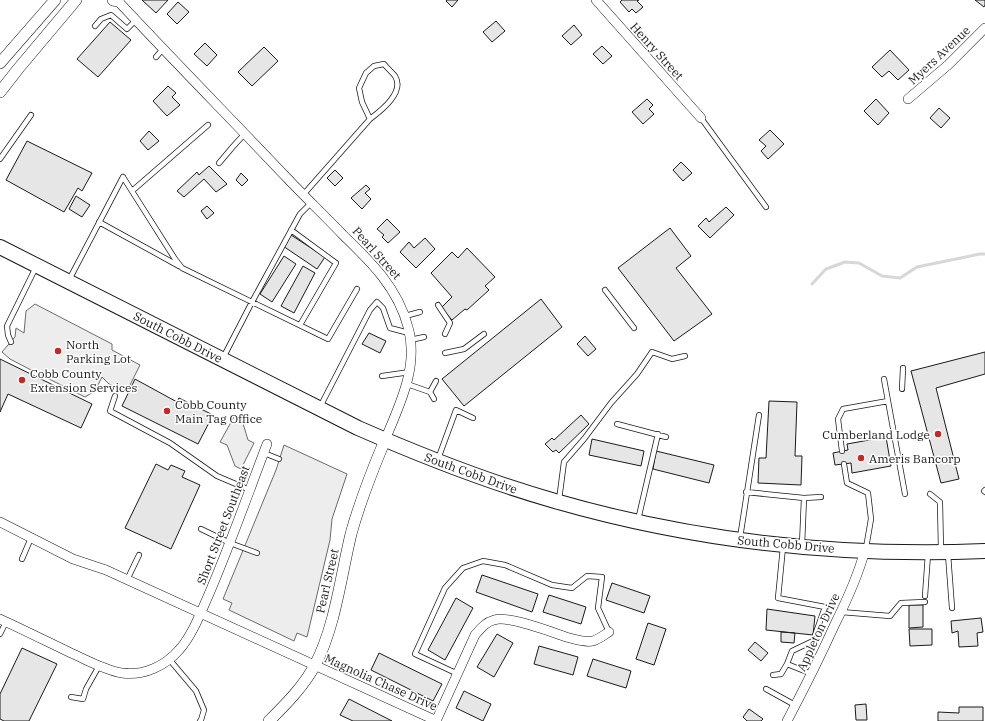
<svg xmlns="http://www.w3.org/2000/svg" width="985" height="721" font-family="'IBM Plex Serif',serif">
<style>
.built{fill:#ededed;stroke:#6a6a6a}
.lines{fill:none;stroke-linecap:round;stroke-linejoin:round}
.stream{stroke:#d7d7d7;stroke-width:3}
.building{fill:#e6e6e6;stroke:#1a1a1a}
.service-casing{stroke:#1a1a1a;stroke-width:6}
.minor-casing{stroke:#1a1a1a;stroke-width:10}
.tertiary-casing{stroke:#1a1a1a;stroke-width:12}
.primary-casing{stroke:#1a1a1a;stroke-width:16}
.service{stroke:#fff;stroke-width:4.5}
.minor{stroke:#fff;stroke-width:9}
.tertiary{stroke:#fff;stroke-width:11}
.primary{stroke:#fff;stroke-width:14}
.poi-dot{fill:#c62828;stroke:#fff;stroke-width:1.5}
.labels{text-anchor:middle;dominant-baseline:central;stroke-width:3;stroke-linejoin:round;paint-order:stroke}
.street-label{font-size:12px;fill:#1a1a1a;stroke:#fff}
.poi-label{font-size:12px;fill:#1a1a1a;stroke:#fff;text-anchor:start}
</style>
<rect width="100%" height="100%" fill="#fff"/>
<path class="built" d="M 35,304 L 112,344 L 112,350 L 140,365 L 127,391 L 109,384 L 102,377 L 95,391 L 85,397 L 31,370 L 10,359 L 2,352 L 15,337 L 16,328 L 24,333 L 26,311 Z
M 235,415 L 242,420 L 248,440 L 254,443 L 241,469 L 235,466 L 227,445 L 220,442 Z
M 284,445 L 347,474 L 332,519 L 330,540 L 307,637 L 297,633 L 294,641 L 229,610 L 232,603 L 223,599 L 276,470 Z"/>
<g class="lines">
<path class="stream" d="M 812,284 L 826,269 L 845,262 L 859,263 L 882,276 L 900,278 L 917,267 L 980,254 L 985,254"/>
</g>
<path class="building" d="M 142,0 L 168,0 L 156,13 Z
M 447,0 L 458,0 L 452,7 L 446,1 Z
M 622,0 L 639,0 L 637,1 L 643,7 L 636,13 L 632,9 L 629,12 L 620,2 Z
M 975,0 L 985,0 L 985,5 L 984,7 Z
M 178,2 L 189,12 L 177,24 L 167,14 Z
M 496,21 L 505,31 L 492,42 L 483,32 Z
M 110,22 L 131,40 L 98,77 L 77,59 Z
M 574,25 L 582,35 L 571,45 L 562,36 Z
M 205,43 L 217,55 L 207,66 L 194,54 Z
M 602,46 L 612,56 L 603,64 L 593,54 Z
M 264,47 L 278,61 L 252,86 L 238,72 Z
M 890,50 L 909,70 L 898,80 L 889,71 L 882,77 L 872,67 Z
M 168,86 L 176,93 L 172,97 L 180,105 L 167,116 L 153,101 Z
M 647,99 L 653,105 L 649,109 L 654,114 L 643,124 L 632,112 Z
M 876,99 L 889,113 L 878,125 L 864,111 Z
M 939,108 L 950,118 L 941,128 L 930,118 Z
M 770,130 L 784,144 L 768,159 L 761,151 L 766,146 L 759,140 Z
M 149,131 L 159,141 L 148,150 L 140,141 Z
M 27,141 L 92,173 L 82,191 L 78,188 L 64,212 L 6,180 Z
M 681,162 L 692,173 L 683,181 L 673,170 Z
M 209,166 L 227,184 L 216,192 L 204,179 L 184,197 L 177,191 L 197,172 L 199,175 Z
M 335,170 L 343,178 L 335,186 L 327,178 Z
M 241,173 L 248,180 L 242,186 L 236,180 Z
M 366,185 L 370,189 L 365,193 L 371,199 L 362,209 L 351,198 Z
M 76,196 L 90,205 L 82,217 L 69,209 Z
M 207,206 L 214,213 L 207,219 L 201,211 Z
M 726,207 L 734,215 L 710,238 L 698,226 L 706,218 L 709,222 Z
M 387,219 L 400,232 L 388,243 L 382,237 L 384,235 L 377,229 Z
M 670,228 L 691,256 L 676,268 L 712,314 L 674,341 L 618,268 Z
M 291,235 L 325,257 L 317,269 L 283,246 Z
M 425,238 L 435,249 L 416,268 L 400,252 L 409,242 L 414,248 Z
M 467,248 L 495,277 L 485,286 L 489,290 L 467,310 L 465,309 L 452,320 L 441,308 L 452,297 L 431,273 L 452,252 L 458,258 Z
M 284,256 L 296,264 L 272,302 L 260,294 Z
M 303,266 L 315,273 L 294,313 L 281,306 Z
M 541,299 L 562,327 L 464,406 L 442,379 Z
M 369,333 L 386,341 L 380,353 L 362,344 Z
M 585,336 L 596,349 L 588,356 L 577,344 Z
M 985,352 L 985,374 L 936,388 L 959,479 L 941,483 L 911,371 Z
M 0,359 L 92,404 L 81,428 L 8,394 L 0,412 Z
M 135,379 L 177,402 L 179,398 L 213,415 L 198,444 L 122,406 Z
M 769,401 L 797,402 L 795,456 L 802,456 L 801,485 L 758,483 L 759,458 L 766,458 Z
M 581,415 L 589,424 L 559,453 L 556,450 L 553,452 L 545,444 L 552,438 L 554,440 Z
M 886,437 L 891,466 L 852,473 L 851,463 L 835,465 L 833,453 L 848,450 L 847,444 Z
M 592,439 L 644,451 L 641,466 L 589,455 Z
M 656,451 L 714,465 L 709,483 L 653,469 Z
M 156,464 L 168,470 L 171,465 L 185,471 L 182,477 L 200,485 L 171,549 L 125,528 Z
M 482,575 L 538,594 L 532,612 L 476,592 Z
M 612,583 L 650,596 L 644,613 L 606,600 Z
M 549,595 L 586,607 L 581,624 L 543,612 Z
M 456,598 L 473,608 L 445,660 L 428,650 Z
M 909,605 L 923,605 L 923,627 L 909,628 Z
M 767,609 L 815,616 L 813,635 L 766,630 Z
M 981,618 L 983,632 L 977,633 L 978,646 L 959,647 L 958,631 L 952,633 L 951,621 Z
M 648,623 L 666,629 L 654,665 L 636,659 Z
M 909,629 L 932,629 L 932,645 L 910,646 Z
M 781,632 L 795,633 L 794,643 L 781,642 Z
M 497,634 L 513,643 L 494,677 L 477,667 Z
M 755,642 L 768,653 L 761,661 L 748,650 Z
M 539,646 L 578,657 L 573,675 L 534,664 Z
M 22,648 L 57,664 L 29,721 L 4,721 L 0,719 L 0,694 Z
M 379,653 L 442,684 L 433,701 L 371,670 Z
M 593,659 L 631,671 L 626,688 L 587,676 Z
M 464,691 L 491,704 L 483,721 L 456,708 Z
M 349,699 L 392,721 L 353,721 L 340,715 Z
M 866,704 L 867,720 L 856,720 L 855,705 Z
M 959,707 L 983,707 L 983,721 L 938,721 L 938,712 L 959,713 Z
M 749,709 L 763,719 L 761,721 L 747,721 L 743,717 Z"/>
<g class="lines">
<g class="service-casing">
<path id="service" d="M 95,26 L 101,19 L 111,15 L 127,29 L 136,20
M 156,57 L 163,49
M 701,118 L 766,207
M 0,159 L 31,115
M 219,163 C 228,153 235,143 245,134
M 123,177 L 175,259 L 182,268 L 328,339 L 357,289
M 132,191 L 208,125
M 303,195 L 370,119 C 382,110 405,92 395,76 C 392,72 387,68 384,64 L 374,66 L 366,73 L 359,88 L 362,102 L 370,119
M 99,222 L 179,266
M 291,230 L 336,263 L 300,325
M 69,280 L 123,177
M 605,290 L 634,328
M 438,305 L 450,323 L 445,334
M 405,316 L 420,312
M 410,340 L 424,337
M 11,342 L 8,335 L 7,326 L 36,267
M 445,353 L 464,349 L 484,334
M 223,358 L 252,302 L 300,214 L 311,203
M 382,376 L 410,372
M 884,379 L 905,494
M 407,384 L 430,392 L 434,399
M 902,389 L 903,368
M 430,392 L 436,381
M 115,396 L 110,411 L 170,443 L 217,476 L 250,490
M 320,407 L 370,310 L 377,302 L 383,308 L 390,328 L 409,333
M 617,424 L 666,437
M 842,451 L 838,419 L 843,409 L 888,401
M 264,453 L 279,459
M 438,459 L 456,410 L 473,418
M 844,464 L 847,483 L 868,493 L 871,519 L 866,548
M 985,490 L 984,491 L 985,492
M 746,492 L 804,498 L 802,545
M 930,494 L 940,502 L 941,550
M 804,498 L 821,497
M 559,500 L 564,462 L 584,439 L 611,403 L 637,374 L 652,352 L 672,359 L 685,356
M 638,520 L 658,434
M 201,529 L 230,543 L 257,553
M 740,538 L 759,415
M 783,547 L 778,598 L 825,607 L 813,641 L 792,651 L 787,664 L 812,674
M 948,554 L 952,608
M 22,559 L 31,538
M 127,580 L 139,555
M 925,596 L 928,554
M 841,612 L 890,616 L 901,603 L 925,602
M 0,634 L 6,622
M 169,659 L 196,691 L 204,710 L 201,720 L 200,721
M 458,674 L 415,654 L 445,588 L 463,568 L 483,561 L 505,565 L 552,585 L 572,588 L 587,576 L 602,577 L 598,608 L 609,632
M 773,675 L 781,674 L 787,664
M 766,689 L 795,705
M 71,697 L 83,699 L 86,689 L 99,666"/>
</g>
<g class="minor-casing">
<path id="minor" d="M 117,0 C 173,60 231,119 288,179 C 306,198 325,216 343,235 C 371,262 398,288 408,327 C 419,366 400,404 385,440
M 596,0 L 701,118
M 908,99 L 948,65 L 985,28
M 0,522 L 73,559 L 106,570 L 437,721
M 0,619 C 24,630 48,642 71,653 C 87,660 104,670 122,673 C 144,676 165,666 179,650 C 192,636 201,612 209,594 C 230,545 248,494 267,444
M 436,721 L 475,635 C 481,628 486,622 494,620 C 508,615 551,632 566,637 C 574,639 585,643 593,641 C 599,639 604,635 609,632
M 787,721 C 804,689 820,657 835,624 C 847,600 858,576 865,550"/>
</g>
<g class="tertiary-casing">
<path id="tertiary" d="M 113,0 L 118,1
M 0,63 L 55,0
M 0,92 L 18,69 L 76,0
M 269,721 C 286,704 304,686 315,665 C 335,628 341,575 351,534 C 360,501 372,471 385,440"/>
</g>
<g class="primary-casing">
<path id="primary" d="M 0,247 L 358,428 C 422,456 488,482 555,501 C 694,541 840,557 985,551"/>
</g>
<use href="#service" class="service"/>
<use href="#minor" class="minor"/>
<use href="#tertiary" class="tertiary"/>
<use href="#primary" class="primary"/>
</g>
<g class="poi-dot">
<circle cx="58" cy="351" r="4"/>
<circle cx="22" cy="380" r="4"/>
<circle cx="167" cy="411" r="4"/>
<circle cx="938" cy="434" r="4"/>
<circle cx="861" cy="458" r="4"/>
</g>
<g class="labels">
<g class="street-label">
<text transform="translate(657 51) rotate(48)">Henry Street</text>
<text transform="translate(939 55) rotate(-43)">Myers Avenue</text>
<text transform="translate(377 253) rotate(48)">Pearl Street</text>
<text transform="translate(178 337) rotate(27)">South Cobb Drive</text>
<text transform="translate(471 473) rotate(20)">South Cobb Drive</text>
<text transform="translate(223 525) rotate(-69)">Short Street Southeast</text>
<text transform="translate(786 544) rotate(5)">South Cobb Drive</text>
<text transform="translate(327 581) rotate(-77)">Pearl Street</text>
<text transform="translate(818 632) rotate(-65)">Appleton Drive</text>
<text transform="translate(381 682) rotate(24)">Magnolia Chase Drive</text>
</g>
<g class="poi-label">
<text x="66" y="344">North<tspan x="66" dy="14">Parking Lot</tspan></text>
<text x="30" y="373">Cobb County<tspan x="30" dy="14">Extension Services</tspan></text>
<text x="175" y="404">Cobb County<tspan x="175" dy="14">Main Tag Office</tspan></text>
<text x="930" y="434" text-anchor="end">Cumberland Lodge</text>
<text x="869" y="458">Ameris Bancorp</text>
</g>
</g>
</svg>
